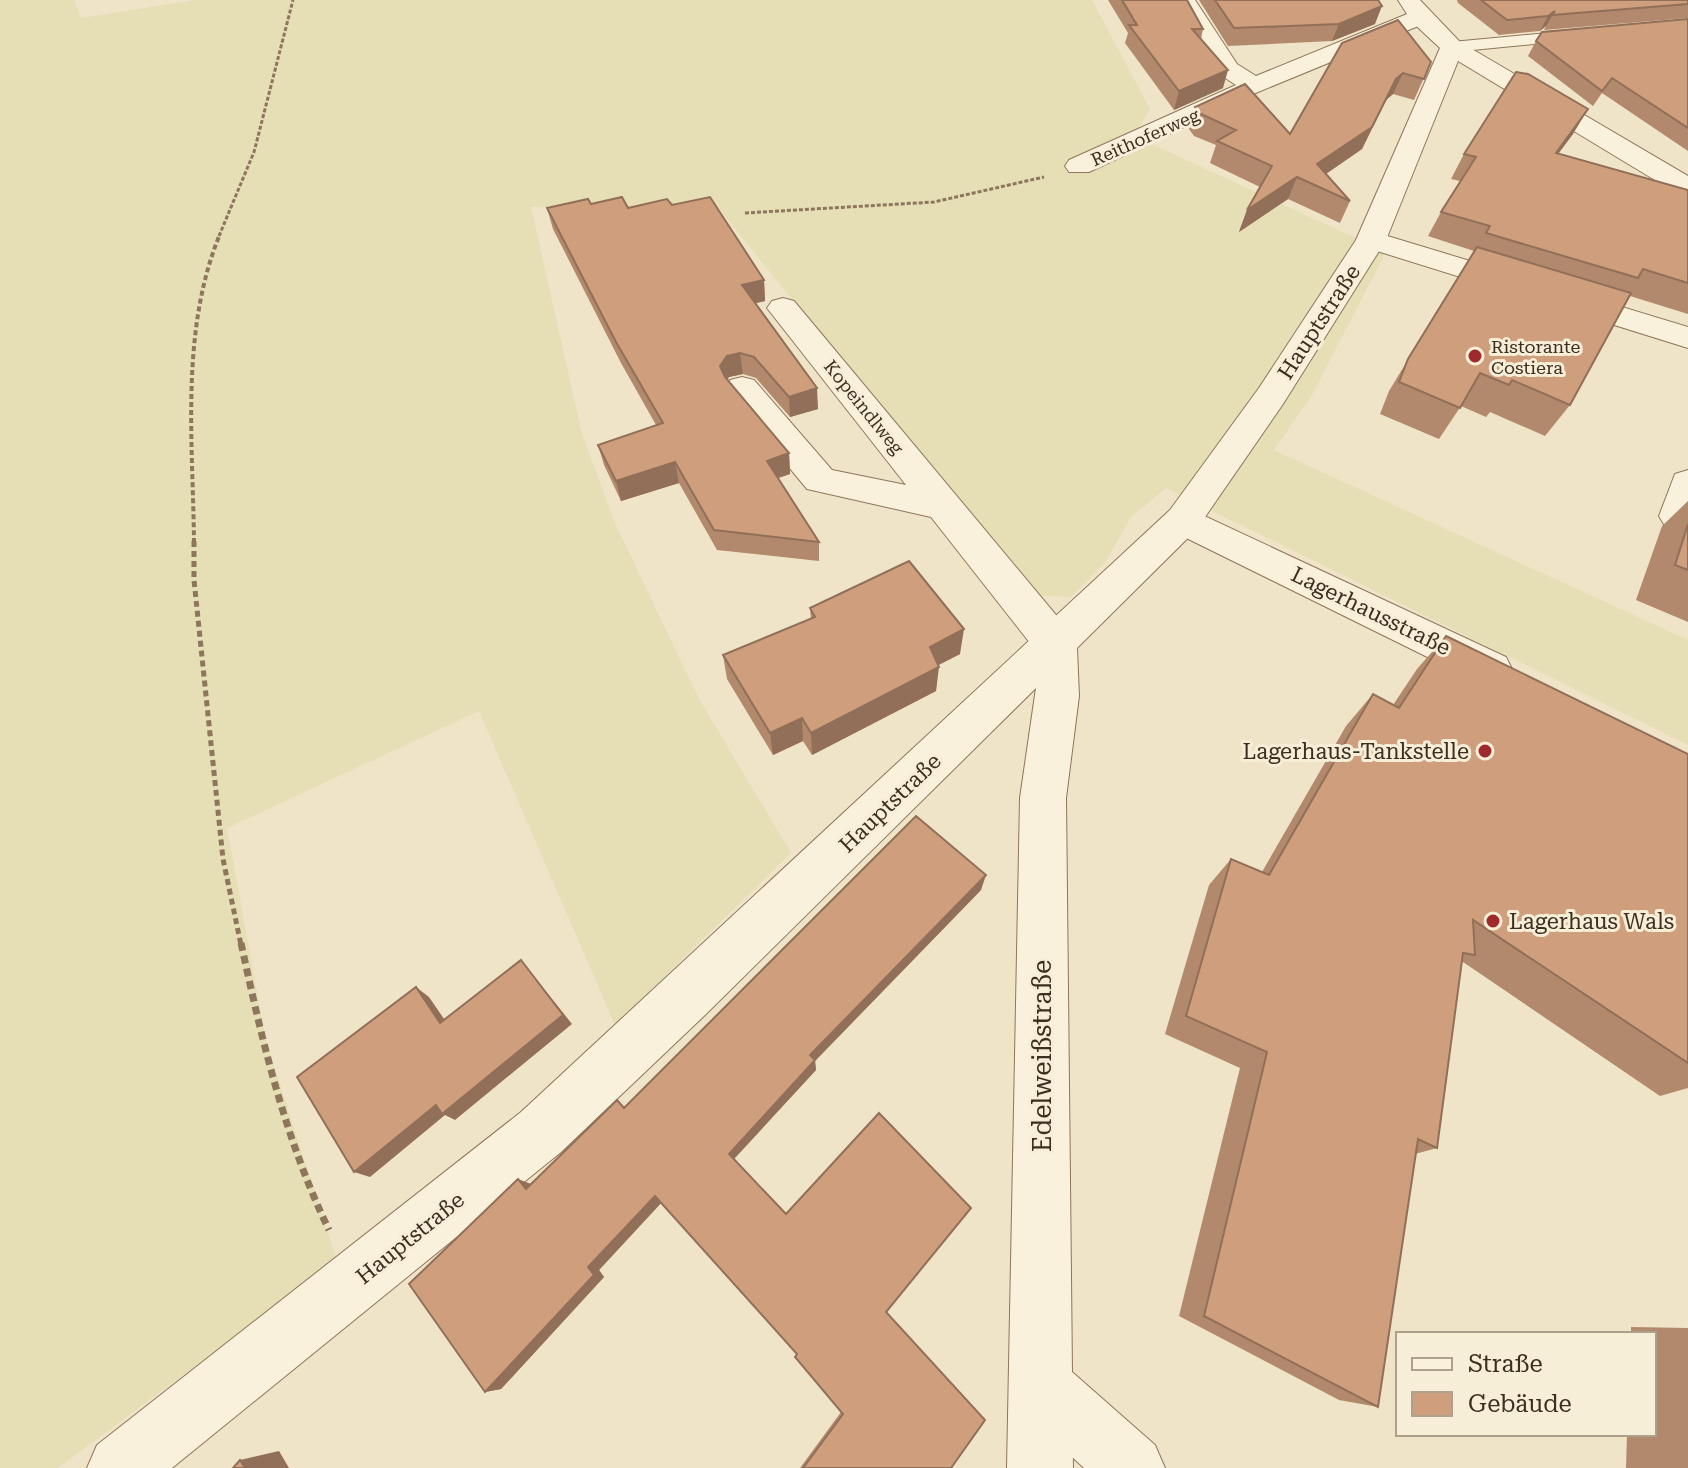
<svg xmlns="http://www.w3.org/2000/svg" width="1688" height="1468" font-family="'Roboto Serif',serif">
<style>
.farmland{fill:#e6deb5}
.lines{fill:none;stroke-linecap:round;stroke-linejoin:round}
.service-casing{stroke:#8d765c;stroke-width:2}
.minor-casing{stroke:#8d765c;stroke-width:2}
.tertiary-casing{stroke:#8d765c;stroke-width:2}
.path-far3{stroke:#8d765c;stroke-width:3;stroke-dasharray:4 2;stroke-linecap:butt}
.path-far2{stroke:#8d765c;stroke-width:4;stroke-dasharray:5 3;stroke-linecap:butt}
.path-far1{stroke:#8d765c;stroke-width:5;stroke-dasharray:6 4;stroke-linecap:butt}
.path{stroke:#8d765c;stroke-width:7;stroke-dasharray:8 5;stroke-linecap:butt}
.service{fill:#faf1dc;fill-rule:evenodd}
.minor{fill:#faf1dc;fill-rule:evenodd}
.tertiary{fill:#faf1dc;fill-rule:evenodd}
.wall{fill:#b2896c}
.shaded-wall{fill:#916f58}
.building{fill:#cf9f7d;stroke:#916f58;stroke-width:2}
.poi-dot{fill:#9e2a2b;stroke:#f7eed8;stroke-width:3}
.labels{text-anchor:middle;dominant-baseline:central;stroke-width:6;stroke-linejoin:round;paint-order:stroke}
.far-street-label{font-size:18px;fill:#3d2e20;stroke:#f7eed8}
.far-poi-label{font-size:18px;fill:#3d2e20;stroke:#f7eed8;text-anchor:start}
.street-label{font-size:22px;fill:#3d2e20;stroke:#f7eed8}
.poi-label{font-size:22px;fill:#3d2e20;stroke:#f7eed8;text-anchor:end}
.near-street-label{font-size:26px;fill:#3d2e20;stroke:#f7eed8}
</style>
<rect width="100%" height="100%" fill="#f0e4c8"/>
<path class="farmland" d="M 0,0 L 74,0 L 81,18 L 195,0 L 1092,0 L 1150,109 L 1134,136 L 1386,252 L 1312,395 L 1274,450 L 1688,640 L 1688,745 L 1166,488 L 1131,517 L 1106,561 L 1071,597 L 1030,595 L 720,210 L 531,207 L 582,434 L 615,523 L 698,697 L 791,853 L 615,1025 L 479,711 L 227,828 L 266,1041 L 337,1261 L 58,1468 L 0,1468 Z"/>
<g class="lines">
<g class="service-casing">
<path id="service" d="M 1580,30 L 1586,31 L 1586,39 L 1452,52 L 1443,47 L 1452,42 Z"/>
</g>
<g class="minor-casing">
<path id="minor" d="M 1173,0 L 1195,0 L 1237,64 L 1256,76 L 1412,12 L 1420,10 L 1431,17 L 1428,22 L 1258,92 L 1089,172 L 1069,172 L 1065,166 L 1069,160 L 1236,85 L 1219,74 Z
M 1371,231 L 1688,327 L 1688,348 L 1361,246 L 1356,240 L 1361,234 Z
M 783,298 L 794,301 L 1071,633 L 1077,645 L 1071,657 L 1056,662 L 1041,657 L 931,517 L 807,489 L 730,396 L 725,388 L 730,380 L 742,377 L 754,380 L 832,470 L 906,485 L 767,308 L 772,301 Z
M 1688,470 L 1688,534 L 1665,526 L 1659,516 L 1675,474 Z
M 1183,506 L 1506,657 L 1512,669 L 1506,681 L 1491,686 L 1476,681 L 1170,530 L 1164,520 L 1170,510 Z
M 1041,1354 L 1063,1364 L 1155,1445 L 1165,1468 L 1084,1468 L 1019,1408 L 1009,1386 L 1019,1364 Z"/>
</g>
<g class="tertiary-casing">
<path id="tertiary" d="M 1398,0 L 1420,0 L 1460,42 L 1688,176 L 1688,196 L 1678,194 L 1458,61 L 1386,240 L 1283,404 L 1196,530 L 1077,648 L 1079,696 L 1066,798 L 1073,1468 L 1007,1468 L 1020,798 L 1036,688 L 705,1015 L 561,1152 L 172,1468 L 87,1468 L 97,1445 L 521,1112 L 1170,510 L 1259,388 L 1356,240 L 1440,48 L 1412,22 Z"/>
</g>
<path class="path-far3" d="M 745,213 L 934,202 L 1044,177
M 219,236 L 254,152 L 293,0"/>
<path class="path-far2" d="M 194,543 C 193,441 180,331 220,234"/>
<path class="path-far1" d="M 194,541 L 194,580 L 223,859 L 241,945"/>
<path class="path" d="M 241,943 C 262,1041 285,1139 329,1230"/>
<use href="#service" class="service"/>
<use href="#minor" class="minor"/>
<use href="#tertiary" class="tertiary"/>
</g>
<path class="wall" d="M 1108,0 L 1187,0 L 1203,29 L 1201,39 L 1223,88 L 1174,110 L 1125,43 L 1128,33 Z
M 1199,0 L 1378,0 L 1375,24 L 1332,41 L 1228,46 Z
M 1457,0 L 1688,0 L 1688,18 L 1544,30 L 1546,26 L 1540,31 L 1499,35 L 1458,3 Z
M 1688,19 L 1688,151 L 1602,93 L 1593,106 L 1528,56 L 1536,41 Z
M 1342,43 L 1431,62 L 1414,100 L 1393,94 L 1386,100 L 1362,149 L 1326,174 L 1350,201 L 1340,223 L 1288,199 L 1239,232 L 1247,210 L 1260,187 L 1210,163 L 1216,145 L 1194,136 L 1189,129 L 1195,107 L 1290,134 Z
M 1573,134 L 1558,153 L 1688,190 L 1688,314 L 1630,296 L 1570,405 L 1545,436 L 1490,412 L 1486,417 L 1461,406 L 1439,439 L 1380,414 L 1389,391 L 1474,251 L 1428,236 L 1441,212 L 1460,181 L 1451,179 L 1464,154 Z
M 591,204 L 628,208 L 672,205 L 764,280 L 765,301 L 755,303 L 818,409 L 790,417 L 756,378 L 743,374 L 729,377 L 727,380 L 789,453 L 790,474 L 778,478 L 819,542 L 819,561 L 717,550 L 679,483 L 621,501 L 604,465 L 598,445 L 656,425 L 621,363 L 553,229 L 547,208 Z
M 1688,501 L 1688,622 L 1636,600 L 1662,526 Z
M 810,608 L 960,654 L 938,665 L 936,691 L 812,755 L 803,741 L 773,755 L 727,679 L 723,655 L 811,619 Z
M 1446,636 L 1688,754 L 1688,1088 L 1660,1096 L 1463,962 L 1462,962 L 1437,1148 L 1415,1154 L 1378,1407 L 1339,1400 L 1179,1316 L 1240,1068 L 1165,1034 L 1209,885 L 1231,859 L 1262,872 L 1346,726 L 1373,694 L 1393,705 L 1417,669 Z
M 981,890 L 815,1061 L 816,1070 L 734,1159 L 786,1214 L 886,1312 L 951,1468 L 800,1468 L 841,1412 L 797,1354 L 661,1203 L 599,1270 L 604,1277 L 501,1389 L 485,1392 L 531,1185 L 617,1100 L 624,1108 Z
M 1631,1327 L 1688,1328 L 1688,1468 L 1626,1468 L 1627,1434 L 1654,1434 L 1654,1334 L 1631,1334 Z"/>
<path class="shaded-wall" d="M 1382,6 L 1375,24 L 1332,41 L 1339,24 Z
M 1555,11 L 1546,26 L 1540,31 L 1548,16 Z
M 1228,70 L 1223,88 L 1174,110 L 1179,91 Z
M 1403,73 L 1393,94 L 1386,100 L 1362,149 L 1311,184 L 1317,164 L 1396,79 Z
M 1588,109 L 1573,134 L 1541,177 L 1556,153 Z
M 1297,177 L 1288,199 L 1239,232 L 1247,210 Z
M 764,280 L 765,301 L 744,306 L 742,285 Z
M 740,353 L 743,374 L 729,377 L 722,386 L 720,366 L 727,356 Z
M 817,388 L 818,409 L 790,417 L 789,397 Z
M 789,453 L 790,474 L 769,481 L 767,461 Z
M 675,462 L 679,483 L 621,501 L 616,481 Z
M 964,629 L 960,654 L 927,671 L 930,647 Z
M 939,667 L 936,691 L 812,755 L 811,733 Z
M 802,718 L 803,741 L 773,755 L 770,733 Z
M 986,875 L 981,890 L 815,1061 L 816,1070 L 733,1160 L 729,1154 L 810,1055 Z
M 521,960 L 572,1024 L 455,1120 L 445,1115 L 370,1177 L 354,1172 L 436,1105 Z
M 416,987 L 429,997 L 453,1032 L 440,1023 Z
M 518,1179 L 531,1184 L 526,1189 Z
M 655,1196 L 663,1201 L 599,1270 L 604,1277 L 501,1389 L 485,1392 L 588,1267 Z
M 279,1451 L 289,1468 L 245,1468 L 240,1460 Z"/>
<path class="building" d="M 1122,0 L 1187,0 L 1203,29 L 1192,29 L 1228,70 L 1179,91 L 1129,25 L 1137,25 Z
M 1215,0 L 1378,0 L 1382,6 L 1339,24 L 1234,28 Z
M 1481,0 L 1688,0 L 1688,4 L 1552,15 L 1555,11 L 1548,16 L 1507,20 Z
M 1688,19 L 1688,128 L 1612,78 L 1602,91 L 1536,41 L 1542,32 Z
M 1398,20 L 1431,62 L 1424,79 L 1403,73 L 1396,79 L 1372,127 L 1317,164 L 1350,201 L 1297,177 L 1247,210 L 1272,166 L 1217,141 L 1236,130 L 1201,114 L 1195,107 L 1245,84 L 1290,134 L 1342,43 Z
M 1516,72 L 1528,74 L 1588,109 L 1556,153 L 1688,190 L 1688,283 L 1643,269 L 1638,278 L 1486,233 L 1490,226 L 1441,212 L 1476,157 L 1464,154 Z
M 622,197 L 628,208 L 667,199 L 672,205 L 710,197 L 764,280 L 742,285 L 817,388 L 789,397 L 754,357 L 740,353 L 727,356 L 720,366 L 725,377 L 789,453 L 767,461 L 819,542 L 714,530 L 675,462 L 616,481 L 598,445 L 663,423 L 616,342 L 547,208 L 588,199 L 591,204 Z
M 1477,247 L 1631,293 L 1570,405 L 1512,380 L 1509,385 L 1480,373 L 1460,408 L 1399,382 L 1408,359 Z
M 1688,524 L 1688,570 L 1675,565 Z
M 909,561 L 964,629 L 930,647 L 939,667 L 811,733 L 802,718 L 770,733 L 723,655 L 815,617 L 810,608 Z
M 1446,636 L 1688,754 L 1688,1063 L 1473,920 L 1475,955 L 1463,953 L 1437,1148 L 1418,1139 L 1378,1407 L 1204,1316 L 1267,1052 L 1186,1016 L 1231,859 L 1269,875 L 1373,694 L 1399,708 Z
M 916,816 L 986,875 L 810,1055 L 815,1060 L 729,1154 L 786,1214 L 879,1113 L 971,1208 L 886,1312 L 985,1420 L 951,1468 L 803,1468 L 843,1414 L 795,1357 L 797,1354 L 655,1196 L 588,1267 L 594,1275 L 485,1392 L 409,1284 L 518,1179 L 526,1189 L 617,1100 L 624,1108 Z
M 521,960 L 563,1015 L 442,1114 L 436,1105 L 354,1172 L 297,1077 L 416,987 L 440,1023 Z
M 240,1460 L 245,1468 L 233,1468 Z"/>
<g class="poi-dot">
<circle cx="1475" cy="356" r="8"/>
<circle cx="1485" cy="751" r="8"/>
<circle cx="1493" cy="921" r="8"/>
</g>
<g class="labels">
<g class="far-street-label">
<text transform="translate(1145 137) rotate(-24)">Reithoferweg</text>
<text transform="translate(864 407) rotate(51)">Kopeindlweg</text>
</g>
<g class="far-poi-label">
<text x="1491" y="346">Ristorante<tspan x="1491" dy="21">Costiera</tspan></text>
</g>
<g class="street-label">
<text transform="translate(1319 322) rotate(-57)">Hauptstraße</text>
<text transform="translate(1371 611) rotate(26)">Lagerhausstraße</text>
<text transform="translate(890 803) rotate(-44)">Hauptstraße</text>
<text transform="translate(410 1238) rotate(-39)">Hauptstraße</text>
</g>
<g class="poi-label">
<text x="1469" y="751">Lagerhaus-Tankstelle</text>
<text x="1509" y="921" text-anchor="start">Lagerhaus Wals</text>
</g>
<g class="near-street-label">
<text transform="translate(1042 1056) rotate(-90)">Edelweißstraße</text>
</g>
</g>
<rect x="1396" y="1332" width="260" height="104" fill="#f7eed8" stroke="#ada18e" stroke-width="2"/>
<rect x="1412" y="1358" width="40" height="12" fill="#faf1dc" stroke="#ada18e" stroke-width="2"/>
<text x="1468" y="1372" font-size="24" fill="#3d2e20">Straße</text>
<rect x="1412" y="1392" width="40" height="24" fill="#cf9f7d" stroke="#ada18e" stroke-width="2"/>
<text x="1468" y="1412" font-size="24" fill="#3d2e20">Gebäude</text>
</svg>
